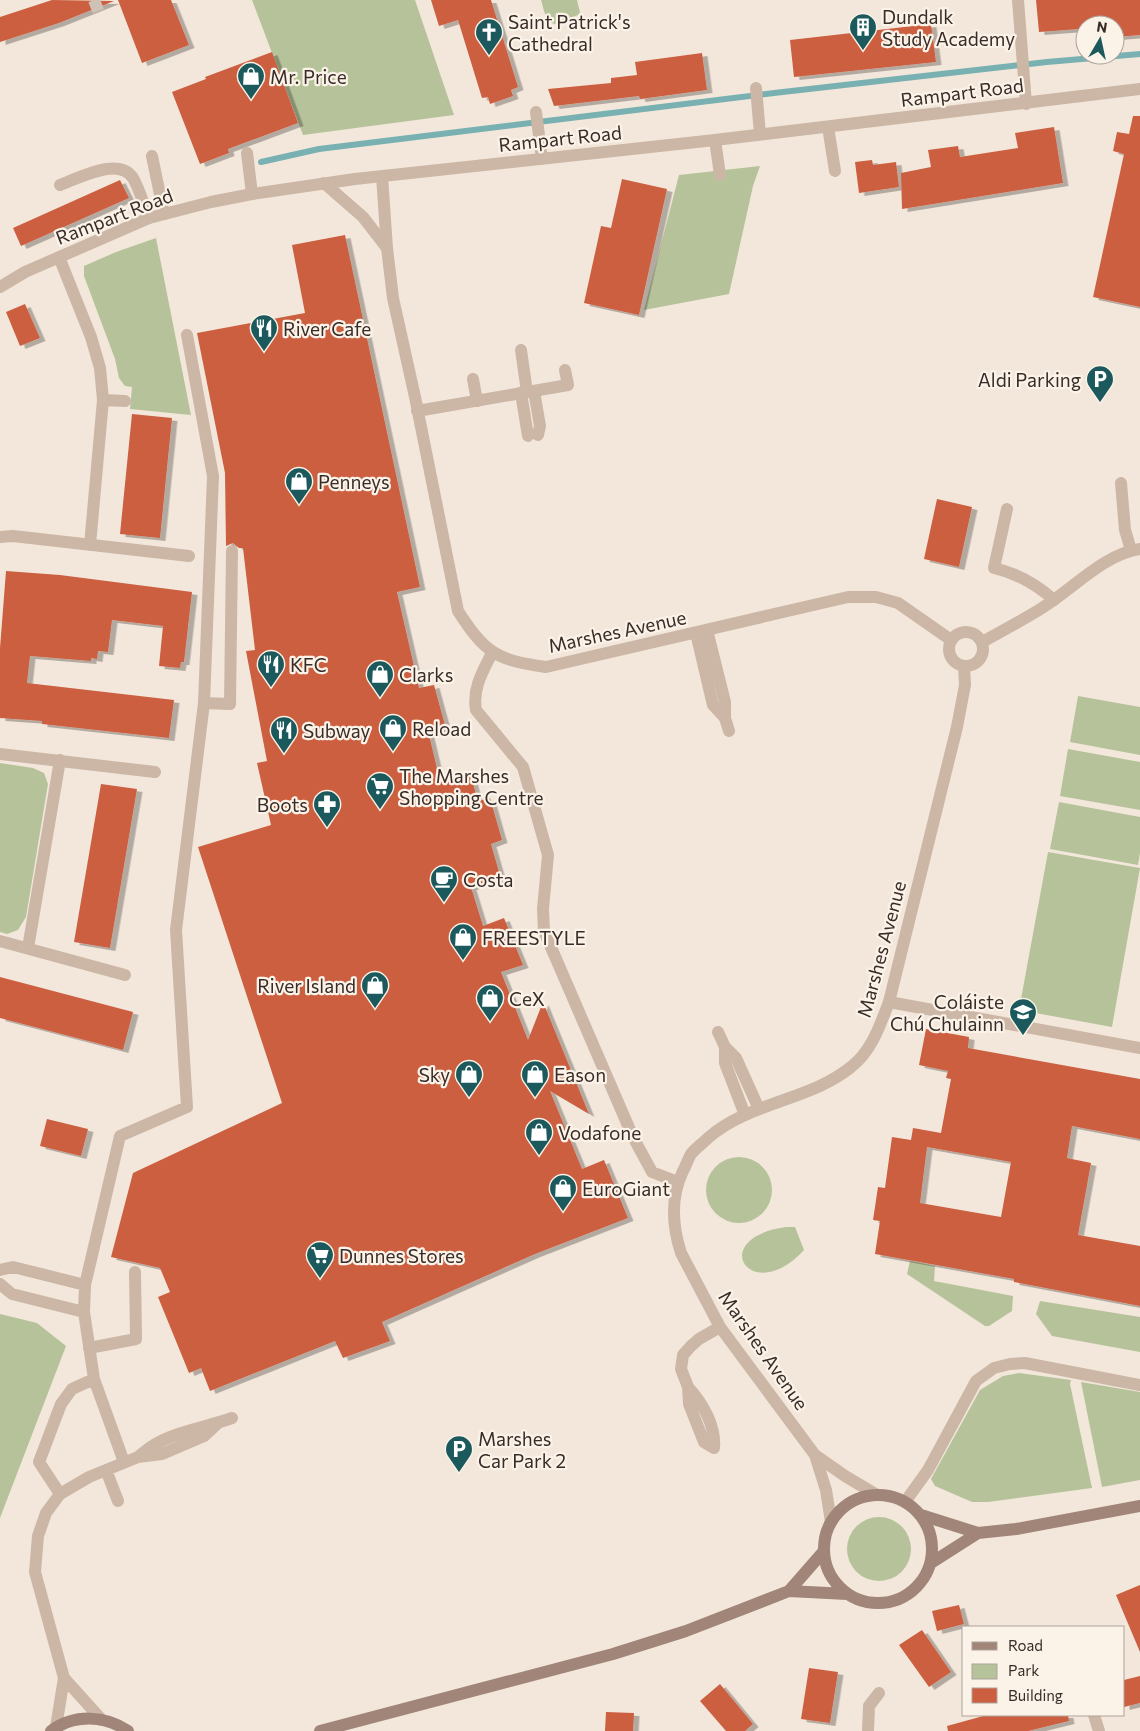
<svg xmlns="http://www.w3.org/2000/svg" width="1140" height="1731" font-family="Commissioner,sans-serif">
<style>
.green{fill:#b6c39a}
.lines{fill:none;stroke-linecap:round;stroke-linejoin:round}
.stream{stroke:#79b1b2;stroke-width:6}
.building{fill:#cc5f40;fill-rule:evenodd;filter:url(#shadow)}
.street-tunnel{stroke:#cec2b7;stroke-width:12;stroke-dasharray:12 6;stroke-linecap:butt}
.lane{stroke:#ccb7a6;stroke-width:12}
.street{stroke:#ccb7a6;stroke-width:12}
.secondary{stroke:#a08578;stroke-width:12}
.labels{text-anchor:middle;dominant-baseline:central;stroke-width:4.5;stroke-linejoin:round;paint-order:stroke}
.poi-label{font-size:19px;fill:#382c28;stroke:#fbf2e8;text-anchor:start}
.street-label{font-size:19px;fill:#382c28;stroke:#fbf2e8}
</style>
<defs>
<filter id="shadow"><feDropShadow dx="5.5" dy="3" stdDeviation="0" flood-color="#0004"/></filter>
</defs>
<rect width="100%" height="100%" fill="#f3e7db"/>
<path class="green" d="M 252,0 L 415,0 L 454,115 L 303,135 Z
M 541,0 L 577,0 L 580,12 L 578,15 L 555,24 C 545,22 544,9 541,0 Z
M 760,166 L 753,186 L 729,294 L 644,310 L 679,175 Z
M 156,238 L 191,415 L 130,409 L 132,387 L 125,386 L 119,378 L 115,359 L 84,276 L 84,266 L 116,252 Z
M 1078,696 L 1140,707 L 1140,755 L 1070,742 Z
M 1068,749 L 1140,762 L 1140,810 L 1060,796 Z
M 0,763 L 33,768 L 44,773 L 48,784 L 26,917 L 18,930 L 7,934 L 0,932 Z
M 1059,802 L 1140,817 L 1140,853 L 1138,865 L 1050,849 Z
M 1048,852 L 1140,868 L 1112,1027 L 1019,1010 Z
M706 1190a33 33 0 1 1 66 0a33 33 0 1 1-66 0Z
M 786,1227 L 795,1227 L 804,1250 C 751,1308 705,1238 786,1227 Z
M 910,1261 L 935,1266 L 934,1281 L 1013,1296 L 1012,1311 L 989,1326 L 985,1326 L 907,1274 Z
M 1040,1301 L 1140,1317 L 1140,1352 L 1052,1336 L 1036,1314 Z
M 0,1314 L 37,1323 L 66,1346 L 0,1518 Z
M 1019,1373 L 1071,1380 L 1070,1384 L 1092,1488 L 988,1502 L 972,1502 L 935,1486 L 931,1479 L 980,1390 L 1003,1376 Z
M 1081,1382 L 1140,1392 L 1140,1480 L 1102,1487 Z
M847 1549a32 32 0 1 1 64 0a32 32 0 1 1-64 0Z"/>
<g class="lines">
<path class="stream" d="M 261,162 L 319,149 L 774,93 L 1047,62 L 1140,54"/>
</g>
<path class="building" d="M 52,0 L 114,1 L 59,23 L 0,42 L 0,17 Z
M 118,0 L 171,0 L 189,45 L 142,63 Z
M 431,0 L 491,0 L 518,87 L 511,90 L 513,96 L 490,104 L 488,97 L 482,98 L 458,20 L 439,26 Z
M 1036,0 L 1140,0 L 1140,35 L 1115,37 L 1115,25 L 1085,25 L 1085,32 L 1080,32 L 1079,29 L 1039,32 Z
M 931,24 L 936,62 L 794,77 L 790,40 Z
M 272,52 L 298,123 L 228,149 L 229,153 L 200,164 L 172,92 L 206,79 L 205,77 Z
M 702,53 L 707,90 L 640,99 L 639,96 L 554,106 L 548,89 L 611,83 L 611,78 L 637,75 L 635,62 Z
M 1133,116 L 1140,116 L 1140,307 L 1093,297 L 1124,154 L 1113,151 L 1117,132 L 1129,134 Z
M 1054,127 L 1063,183 L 902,209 L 901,173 L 931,167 L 928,150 L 958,146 L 960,157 L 1018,148 L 1015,133 Z
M 872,160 L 873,165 L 896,162 L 899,187 L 859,193 L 855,162 Z
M 622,179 L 667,189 L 639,315 L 584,303 L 601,226 L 611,228 Z
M 120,180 L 129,198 L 21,246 L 13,228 Z
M 345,235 L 420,587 L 397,592 L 419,688 L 434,685 L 446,729 L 429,735 L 440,781 L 470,773 L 478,801 L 490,798 L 502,840 L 491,844 L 501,879 L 471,887 L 483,926 L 504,918 L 523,965 L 501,972 L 528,1040 L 543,1002 L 589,1114 L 550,1091 L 582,1169 L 604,1160 L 628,1218 L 535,1254 L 382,1322 L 390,1341 L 343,1358 L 335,1341 L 210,1391 L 201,1368 L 189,1373 L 158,1297 L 170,1292 L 160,1268 L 111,1257 L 133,1173 L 282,1103 L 198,847 L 271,825 L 257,763 L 267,761 L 246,651 L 255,650 L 243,548 L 239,548 L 233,543 L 226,546 L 225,473 L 197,333 L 305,313 L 292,245 Z
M 25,304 L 40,338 L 20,346 L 6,312 Z
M 132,414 L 172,418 L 160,538 L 120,534 Z
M 937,499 L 972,507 L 959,567 L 924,559 Z
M 6,571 L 60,575 L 192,592 L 184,662 L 181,662 L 180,668 L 159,666 L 163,626 L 112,620 L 108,652 L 98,651 L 97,659 L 91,658 L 91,661 L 30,656 L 27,683 L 174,700 L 169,738 L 42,724 L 42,721 L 0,718 L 0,648 Z
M 101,784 L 137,789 L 110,948 L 74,942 Z
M 0,977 L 133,1012 L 123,1050 L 0,1018 Z
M 926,1029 L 969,1037 L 968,1048 L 1140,1079 L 1140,1139 L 1072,1126 L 1067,1158 L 1091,1163 L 1078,1235 L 1140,1246 L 1140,1306 L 1014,1282 L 1014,1279 L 875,1254 L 880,1221 L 873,1220 L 878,1187 L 885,1188 L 892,1137 L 911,1140 L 913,1128 L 941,1133 L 951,1079 L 946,1078 L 948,1071 L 919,1065 ZM 927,1147 L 1011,1162 L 1001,1217 L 920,1203 Z
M 47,1119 L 88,1129 L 81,1156 L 40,1146 Z
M 1140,1585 L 1140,1652 L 1116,1595 Z
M 959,1605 L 964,1624 L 937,1631 L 932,1611 Z
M 922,1630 L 951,1672 L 929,1687 L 899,1645 Z
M 809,1668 L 838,1672 L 830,1723 L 801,1719 Z
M 1140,1676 L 1140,1703 L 1124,1707 L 1124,1680 Z
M 720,1684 L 753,1724 L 745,1731 L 726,1731 L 700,1701 Z
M 606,1712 L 634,1713 L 633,1731 L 605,1731 Z
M 987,1715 L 1068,1715 L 1069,1721 L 1028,1731 L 948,1731 L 947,1726 Z"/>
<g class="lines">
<path class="street-tunnel" d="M 94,0 L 99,13"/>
<path class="lane" d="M 756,88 L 760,134
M 828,127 L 835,171
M 715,140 L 720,175
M 247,153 L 252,194
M 152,156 L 164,214
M 60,185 C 79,178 119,156 133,178 C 140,190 144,206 149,218
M 187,335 L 213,476 L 204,703 L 230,704 L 232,551
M 521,350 L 527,392
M 473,379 L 477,401
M 534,391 L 540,426 L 538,435
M 521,393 L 528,436
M 1121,483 L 1125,530 L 1131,550
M 1007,509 L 994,568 C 1016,573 1037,585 1054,600
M 707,630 L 725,702 L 725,718 L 729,731
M 696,633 L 713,705 L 725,718
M 492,653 C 483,671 472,689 476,710 L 523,767 L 548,855 L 543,909 L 544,931 L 633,1137 L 652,1172 L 678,1182
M 889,1002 L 1140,1048
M 718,1032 L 725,1047 L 736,1058 L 759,1109
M 725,1047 L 725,1063 L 745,1115
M 0,1270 L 13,1267 L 85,1285
M 0,1284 L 12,1294 L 84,1312
M 89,1348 L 136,1339 L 135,1272
M 688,1387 C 703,1403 716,1427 714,1448 L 704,1442 L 689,1404 L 688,1387 L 681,1369 L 683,1355 L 691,1346 L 699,1339 L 720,1327
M 138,1457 C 143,1453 148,1448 154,1445 C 177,1431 207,1427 232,1418
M 124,1462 L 94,1379 L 84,1312 L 85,1285 L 120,1136 L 187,1107 L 176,930 L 204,703
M 106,1470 L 118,1501
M 60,1494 L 39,1462 L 61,1404 L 72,1389 L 94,1379
M 905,1502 L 928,1470 L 976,1381 L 994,1368 L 1010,1364 L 1025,1363 L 1140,1385
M 64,1678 L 101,1719
M 56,1727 L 64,1678 L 35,1572 L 38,1536 L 46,1513 L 60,1494 L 89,1477 L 138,1457 L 162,1454 L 204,1436 L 218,1423"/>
<path class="street" d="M 1018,0 L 1026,104
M 536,112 L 542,159
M 382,176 L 387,248 L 393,298 L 415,397 L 458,611 C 485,653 496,660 546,667 L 848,597 L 876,597 L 898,603 L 951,640
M 324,183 L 363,217 L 387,248
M 59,257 L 91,337 L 100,368 L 103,400 L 90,545
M 0,287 L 25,272 L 149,218 L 211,202 L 252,194 L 355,179 L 715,140 L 1140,89
M 103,400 L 125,401
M 417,411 L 568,385 L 565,370
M 0,537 L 13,536 L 189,556
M949 649a17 17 0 1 1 34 0a17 17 0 1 1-34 0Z
M 982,642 C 1002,631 1023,620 1042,608 C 1073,589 1104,554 1140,549
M 0,754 L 155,772
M 0,941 L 125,975
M 28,948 L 60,760
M 815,1455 L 826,1490 L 831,1522
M 877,1495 L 845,1476 L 815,1455 L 720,1327 L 681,1253 C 672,1225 670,1198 683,1171 C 686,1166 688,1159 691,1154 C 696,1148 703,1143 708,1138 C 749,1102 811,1100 851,1067 C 872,1051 880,1025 889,1002 L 957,727 L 965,685 L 964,666
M 1094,1715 L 1099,1731
M 868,1731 L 869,1706 L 879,1693"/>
<path class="secondary" d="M824 1549a54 54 0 1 1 108 0a54 54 0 1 1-108 0Z
M 921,1515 L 978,1533 L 1016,1529 L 1140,1506
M 931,1563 L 978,1533
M 789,1591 L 824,1551
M 51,1731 C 74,1714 105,1715 128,1731
M 320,1731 L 613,1654 L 686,1631 L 789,1591 L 847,1594"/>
</g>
<defs>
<g id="building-pin" transform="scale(1.4375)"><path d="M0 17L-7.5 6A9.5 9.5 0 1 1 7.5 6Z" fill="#1b595c" stroke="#fbf2e8"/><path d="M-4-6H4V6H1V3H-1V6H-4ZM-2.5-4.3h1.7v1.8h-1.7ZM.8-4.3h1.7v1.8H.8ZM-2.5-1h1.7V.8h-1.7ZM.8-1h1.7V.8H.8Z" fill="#fff"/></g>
<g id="church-pin" transform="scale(1.4375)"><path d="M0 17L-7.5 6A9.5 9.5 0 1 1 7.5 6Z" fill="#1b595c" stroke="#fbf2e8"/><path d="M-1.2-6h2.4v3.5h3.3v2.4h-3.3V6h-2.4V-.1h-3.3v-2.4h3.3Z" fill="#fff"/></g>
<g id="shop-pin" transform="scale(1.4375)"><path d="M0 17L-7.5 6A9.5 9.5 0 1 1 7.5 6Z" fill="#1b595c" stroke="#fbf2e8"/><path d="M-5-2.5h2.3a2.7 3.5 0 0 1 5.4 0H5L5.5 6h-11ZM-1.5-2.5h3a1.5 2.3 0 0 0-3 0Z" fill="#fff"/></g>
<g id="restaurant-pin" transform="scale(1.4375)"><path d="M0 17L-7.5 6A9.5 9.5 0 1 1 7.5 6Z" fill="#1b595c" stroke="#fbf2e8"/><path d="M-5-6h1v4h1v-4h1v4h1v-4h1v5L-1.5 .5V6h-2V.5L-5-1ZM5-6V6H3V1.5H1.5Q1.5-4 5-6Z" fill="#fff"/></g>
<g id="parking-pin" transform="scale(1.4375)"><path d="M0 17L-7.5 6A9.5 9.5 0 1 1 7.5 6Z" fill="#1b595c" stroke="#fbf2e8"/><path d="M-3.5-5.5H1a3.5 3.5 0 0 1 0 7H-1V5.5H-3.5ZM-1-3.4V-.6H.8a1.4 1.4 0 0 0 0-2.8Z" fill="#fff"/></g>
<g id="supermarket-pin" transform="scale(1.4375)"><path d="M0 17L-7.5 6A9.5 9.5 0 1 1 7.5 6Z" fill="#1b595c" stroke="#fbf2e8"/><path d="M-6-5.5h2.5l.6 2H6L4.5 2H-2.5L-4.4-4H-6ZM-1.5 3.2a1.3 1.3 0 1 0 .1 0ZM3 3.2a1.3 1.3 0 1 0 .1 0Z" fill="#fff"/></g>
<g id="pharmacy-pin" transform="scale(1.4375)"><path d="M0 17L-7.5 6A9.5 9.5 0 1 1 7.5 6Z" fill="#1b595c" stroke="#fbf2e8"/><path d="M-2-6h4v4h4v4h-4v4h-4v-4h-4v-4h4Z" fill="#fff"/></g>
<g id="cafe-pin" transform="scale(1.4375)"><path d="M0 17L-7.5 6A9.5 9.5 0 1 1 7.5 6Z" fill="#1b595c" stroke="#fbf2e8"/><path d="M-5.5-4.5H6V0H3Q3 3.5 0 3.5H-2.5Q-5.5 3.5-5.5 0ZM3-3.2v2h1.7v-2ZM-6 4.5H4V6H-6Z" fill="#fff"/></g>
<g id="school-pin" transform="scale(1.4375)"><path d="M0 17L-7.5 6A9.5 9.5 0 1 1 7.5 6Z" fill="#1b595c" stroke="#fbf2e8"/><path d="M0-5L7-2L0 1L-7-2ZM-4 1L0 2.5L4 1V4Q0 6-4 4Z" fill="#fff"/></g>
</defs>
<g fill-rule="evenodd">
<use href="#building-pin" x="863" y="27"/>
<use href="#church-pin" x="489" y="32"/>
<use href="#shop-pin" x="251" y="76"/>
<use href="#restaurant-pin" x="264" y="328"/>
<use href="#parking-pin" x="1100" y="379"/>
<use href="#shop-pin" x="299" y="481"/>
<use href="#restaurant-pin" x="271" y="664"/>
<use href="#shop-pin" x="380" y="674"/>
<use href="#shop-pin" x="393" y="728"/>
<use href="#restaurant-pin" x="284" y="730"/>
<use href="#supermarket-pin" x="380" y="786"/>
<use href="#pharmacy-pin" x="327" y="804"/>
<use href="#cafe-pin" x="444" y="879"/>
<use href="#shop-pin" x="463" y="937"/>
<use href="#shop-pin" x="375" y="985"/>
<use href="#shop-pin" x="490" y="998"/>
<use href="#school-pin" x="1023" y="1012"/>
<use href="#shop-pin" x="469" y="1074"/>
<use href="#shop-pin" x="535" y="1074"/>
<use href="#shop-pin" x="539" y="1132"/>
<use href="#shop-pin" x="563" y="1188"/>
<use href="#supermarket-pin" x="320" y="1255"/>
<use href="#parking-pin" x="459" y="1449"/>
</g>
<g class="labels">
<g class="poi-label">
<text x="882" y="16">Dundalk<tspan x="882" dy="22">Study Academy</tspan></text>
<text x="508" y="21">Saint Patrick's<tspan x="508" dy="22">Cathedral</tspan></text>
<text x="270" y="76">Mr. Price</text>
<text x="283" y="328">River Cafe</text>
<text x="1081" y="379" text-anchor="end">Aldi Parking</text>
<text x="318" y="481">Penneys</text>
<text x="290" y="664">KFC</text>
<text x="399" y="674">Clarks</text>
<text x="412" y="728">Reload</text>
<text x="303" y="730">Subway</text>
<text x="399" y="775">The Marshes<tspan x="399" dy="22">Shopping Centre</tspan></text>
<text x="308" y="804" text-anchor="end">Boots</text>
<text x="463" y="879">Costa</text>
<text x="482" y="937">FREESTYLE</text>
<text x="356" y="985" text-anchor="end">River Island</text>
<text x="509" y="998">CeX</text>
<text x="1004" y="1001" text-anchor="end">Coláiste<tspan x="1004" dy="22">Chú Chulainn</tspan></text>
<text x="450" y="1074" text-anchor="end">Sky</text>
<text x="554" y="1074">Eason</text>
<text x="558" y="1132">Vodafone</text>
<text x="582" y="1188">EuroGiant</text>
<text x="339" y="1255">Dunnes Stores</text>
<text x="478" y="1438">Marshes<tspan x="478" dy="22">Car Park 2</tspan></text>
</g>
<g class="street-label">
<text transform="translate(962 92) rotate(-7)">Rampart Road</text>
<text transform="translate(560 138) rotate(-6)">Rampart Road</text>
<text transform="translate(114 216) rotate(-21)">Rampart Road</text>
<text transform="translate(617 631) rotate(-12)">Marshes Avenue</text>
<text transform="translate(881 949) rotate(-75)">Marshes Avenue</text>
<text transform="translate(764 1350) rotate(55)">Marshes Avenue</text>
</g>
</g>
<rect x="962" y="1626" width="162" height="90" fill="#fbf2e8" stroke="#ada39b"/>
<rect x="972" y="1642" width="25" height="8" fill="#a08578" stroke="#ada39b"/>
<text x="1008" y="1651" font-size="15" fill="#382c28">Road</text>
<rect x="972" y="1664" width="25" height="15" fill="#b6c39a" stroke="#ada39b"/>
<text x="1008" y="1676" font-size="15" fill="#382c28">Park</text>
<rect x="972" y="1688" width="25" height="15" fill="#cc5f40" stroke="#ada39b"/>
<text x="1008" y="1701" font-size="15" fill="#382c28">Building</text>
<g transform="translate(1100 40) rotate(9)"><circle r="24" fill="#fbf2e8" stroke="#ada39b"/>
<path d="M0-4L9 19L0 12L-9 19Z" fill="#1b595c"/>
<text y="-8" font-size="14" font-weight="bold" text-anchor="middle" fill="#382c28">N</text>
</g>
</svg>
